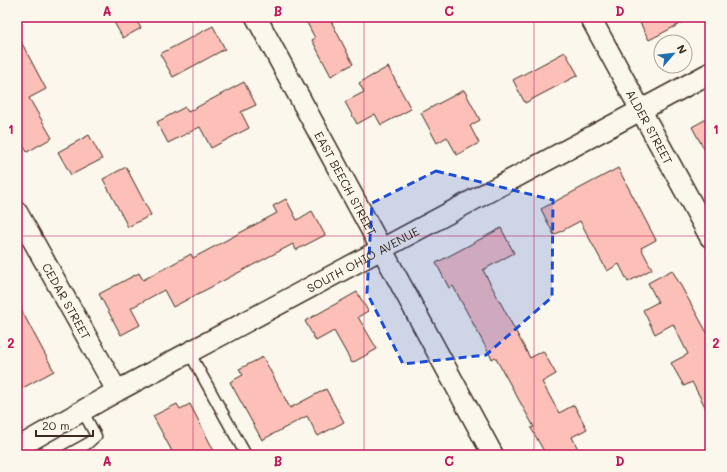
<svg xmlns="http://www.w3.org/2000/svg" width="727" height="472" font-family="Mali,sans-serif">
<style>
.building{fill:#fcc0b8;stroke:#3b2a1e}
.lines{fill:none;stroke-linecap:round;stroke-linejoin:round}
.service-casing{stroke:#3b2a1e;stroke-width:13}
.minor-casing{stroke:#3b2a1e;stroke-width:23}
.service{stroke:#fbf7ec;stroke-width:10}
.minor{stroke:#fbf7ec;stroke-width:20}
.marked{fill:#1d4ed8;fill-opacity:0.2;stroke:#1d4ed8;stroke-width:3;stroke-dasharray:8 5;stroke-linejoin:round}
.grid{fill:none;stroke:#c2185b;stroke-width:1;stroke-opacity:0.55}
.labels{text-anchor:middle;dominant-baseline:central;stroke-width:3;stroke-linejoin:round;paint-order:stroke}
.street-label{font-size:12px;fill:#3b2a1e;stroke:#fbf7ec}
.neatline{fill:none;stroke:#c2185b;stroke-width:1.5}
.grid-label{font-size:13px;text-anchor:middle;font-weight:bold;fill:#c2185b}
</style>
<rect width="100%" height="100%" fill="#fbf7ec"/>
<filter id="ink" filterUnits="userSpaceOnUse"><feTurbulence type="fractalNoise" baseFrequency=".025" numOctaves="2"/><feDisplacementMap in="SourceGraphic" scale="8" xChannelSelector="R" yChannelSelector="G"/><feConvolveMatrix kernelMatrix="1 2 1 2 8 2 1 2 1" color-interpolation-filters="sRGB"/></filter>
<g filter="url(#ink)">
<path class="building" d="M 111,17 L 134,17 L 141,28 L 123,38 Z
M 304,17 L 329,17 L 353,64 L 331,76 L 312,40 L 315,38 Z
M 637,17 L 693,17 L 649,40 Z
M 213,26 L 225,49 L 173,77 L 160,54 Z
M 17,34 L 46,89 L 29,98 L 52,138 L 27,152 L 17,134 Z
M 565,52 L 578,75 L 525,103 L 513,80 Z
M 388,67 L 411,109 L 381,125 L 375,114 L 357,124 L 345,102 L 364,92 L 359,83 Z
M 244,82 L 256,105 L 241,112 L 249,128 L 211,148 L 200,127 L 168,143 L 157,122 L 185,107 L 188,112 Z
M 464,90 L 480,120 L 470,126 L 479,143 L 457,155 L 447,137 L 437,143 L 421,113 Z
M 710,117 L 710,160 L 692,127 Z
M 89,135 L 102,159 L 71,175 L 58,152 Z
M 126,167 L 151,215 L 128,227 L 103,179 Z
M 618,168 L 656,240 L 641,248 L 652,269 L 628,282 L 619,264 L 607,271 L 580,221 L 554,235 L 541,209 Z
M 286,199 L 297,220 L 312,211 L 325,235 L 296,250 L 293,244 L 173,307 L 164,290 L 131,308 L 140,325 L 121,335 L 99,294 L 139,273 L 143,280 L 191,254 L 193,258 L 277,213 L 273,206 Z
M 501,228 L 514,253 L 483,270 L 530,358 L 543,351 L 556,374 L 542,382 L 559,413 L 574,405 L 587,429 L 572,437 L 581,455 L 546,455 L 531,428 L 534,427 L 495,357 L 492,359 L 453,286 L 449,288 L 436,263 Z
M 672,270 L 710,338 L 710,416 L 692,382 L 684,386 L 671,363 L 688,354 L 673,324 L 655,334 L 643,310 L 658,302 L 648,283 Z
M 357,292 L 368,311 L 358,317 L 377,349 L 352,363 L 334,331 L 316,341 L 305,321 Z
M 17,302 L 54,371 L 17,391 Z
M 263,357 L 290,408 L 326,389 L 344,422 L 318,436 L 307,416 L 262,440 L 230,382 L 243,375 L 239,369 Z
M 177,404 L 180,409 L 190,404 L 216,455 L 174,455 L 153,416 Z"/>
<g class="lines">
<g class="service-casing">
<path id="service" d="M 189,352 L 246,455
M 67,455 L 87,444 L 96,436 L 82,410"/>
</g>
<g class="minor-casing">
<g id="minor">
<path id="s1" d="M 256,17 L 493,455"/>
<path id="s2" d="M 590,17 L 710,237"/>
<path id="s3" d="M 17,212 L 117,391"/>
<path id="s4" d="M 17,448 L 117,391 L 710,73"/>
</g>
</g>
<use href="#service" class="service"/>
<use href="#minor" class="minor"/>
</g>
</g>
<path class="marked" d="M 436,171 L 553,200 L 552,297 L 486,355 L 403,364 L 367,293 L 372,203 Z"/>
<path class="grid" d="M 193,17 L 193,455M 364,17 L 364,455M 534,17 L 534,455M 17,236 L 710,236"/>
<g class="labels">
<g class="street-label">
<text stroke="none"><textPath href="#s2" startOffset="125">ALDER STREET</textPath></text>
<text stroke="none"><textPath href="#s1" startOffset="189">EAST BEECH STREET</textPath></text>
<text stroke="none"><textPath href="#s4" startOffset="394">SOUTH OHIO AVENUE</textPath></text>
<text stroke="none"><textPath href="#s3" startOffset="102">CEDAR STREET</textPath></text>
</g>
</g>
<rect width="727" height="472" fill="none" stroke="#fbf7ec" stroke-width="44"/>
<g transform="translate(673 54) rotate(62)"><circle r="19" fill="#fbf7ec" stroke="#aea59a"/>
<path d="M0-3L7 15L0 10L-7 15Z" fill="#1f6fb2"/>
<text y="-6" font-size="11" font-weight="bold" text-anchor="middle" fill="#3b2a1e">N</text>
</g>
<path d="M36 430v6h57v-6" fill="none" stroke="#3b2a1e" stroke-width="2"/>
<text x="42" y="430" font-size="12" fill="#3b2a1e" stroke="#fbf7ec" stroke-width="3" paint-order="stroke">20 m</text>
<rect x="22" y="22" width="683" height="428" class="neatline"/>
<g class="grid-label">
<text x="107" y="16">A</text>
<text x="278" y="16">B</text>
<text x="449" y="16">C</text>
<text x="620" y="16">D</text>
<text x="11" y="134">1</text>
<text x="716" y="134">1</text>
<text x="11" y="348">2</text>
<text x="716" y="348">2</text>
<text x="107" y="466">A</text>
<text x="278" y="466">B</text>
<text x="449" y="466">C</text>
<text x="620" y="466">D</text>
</g>
</svg>
